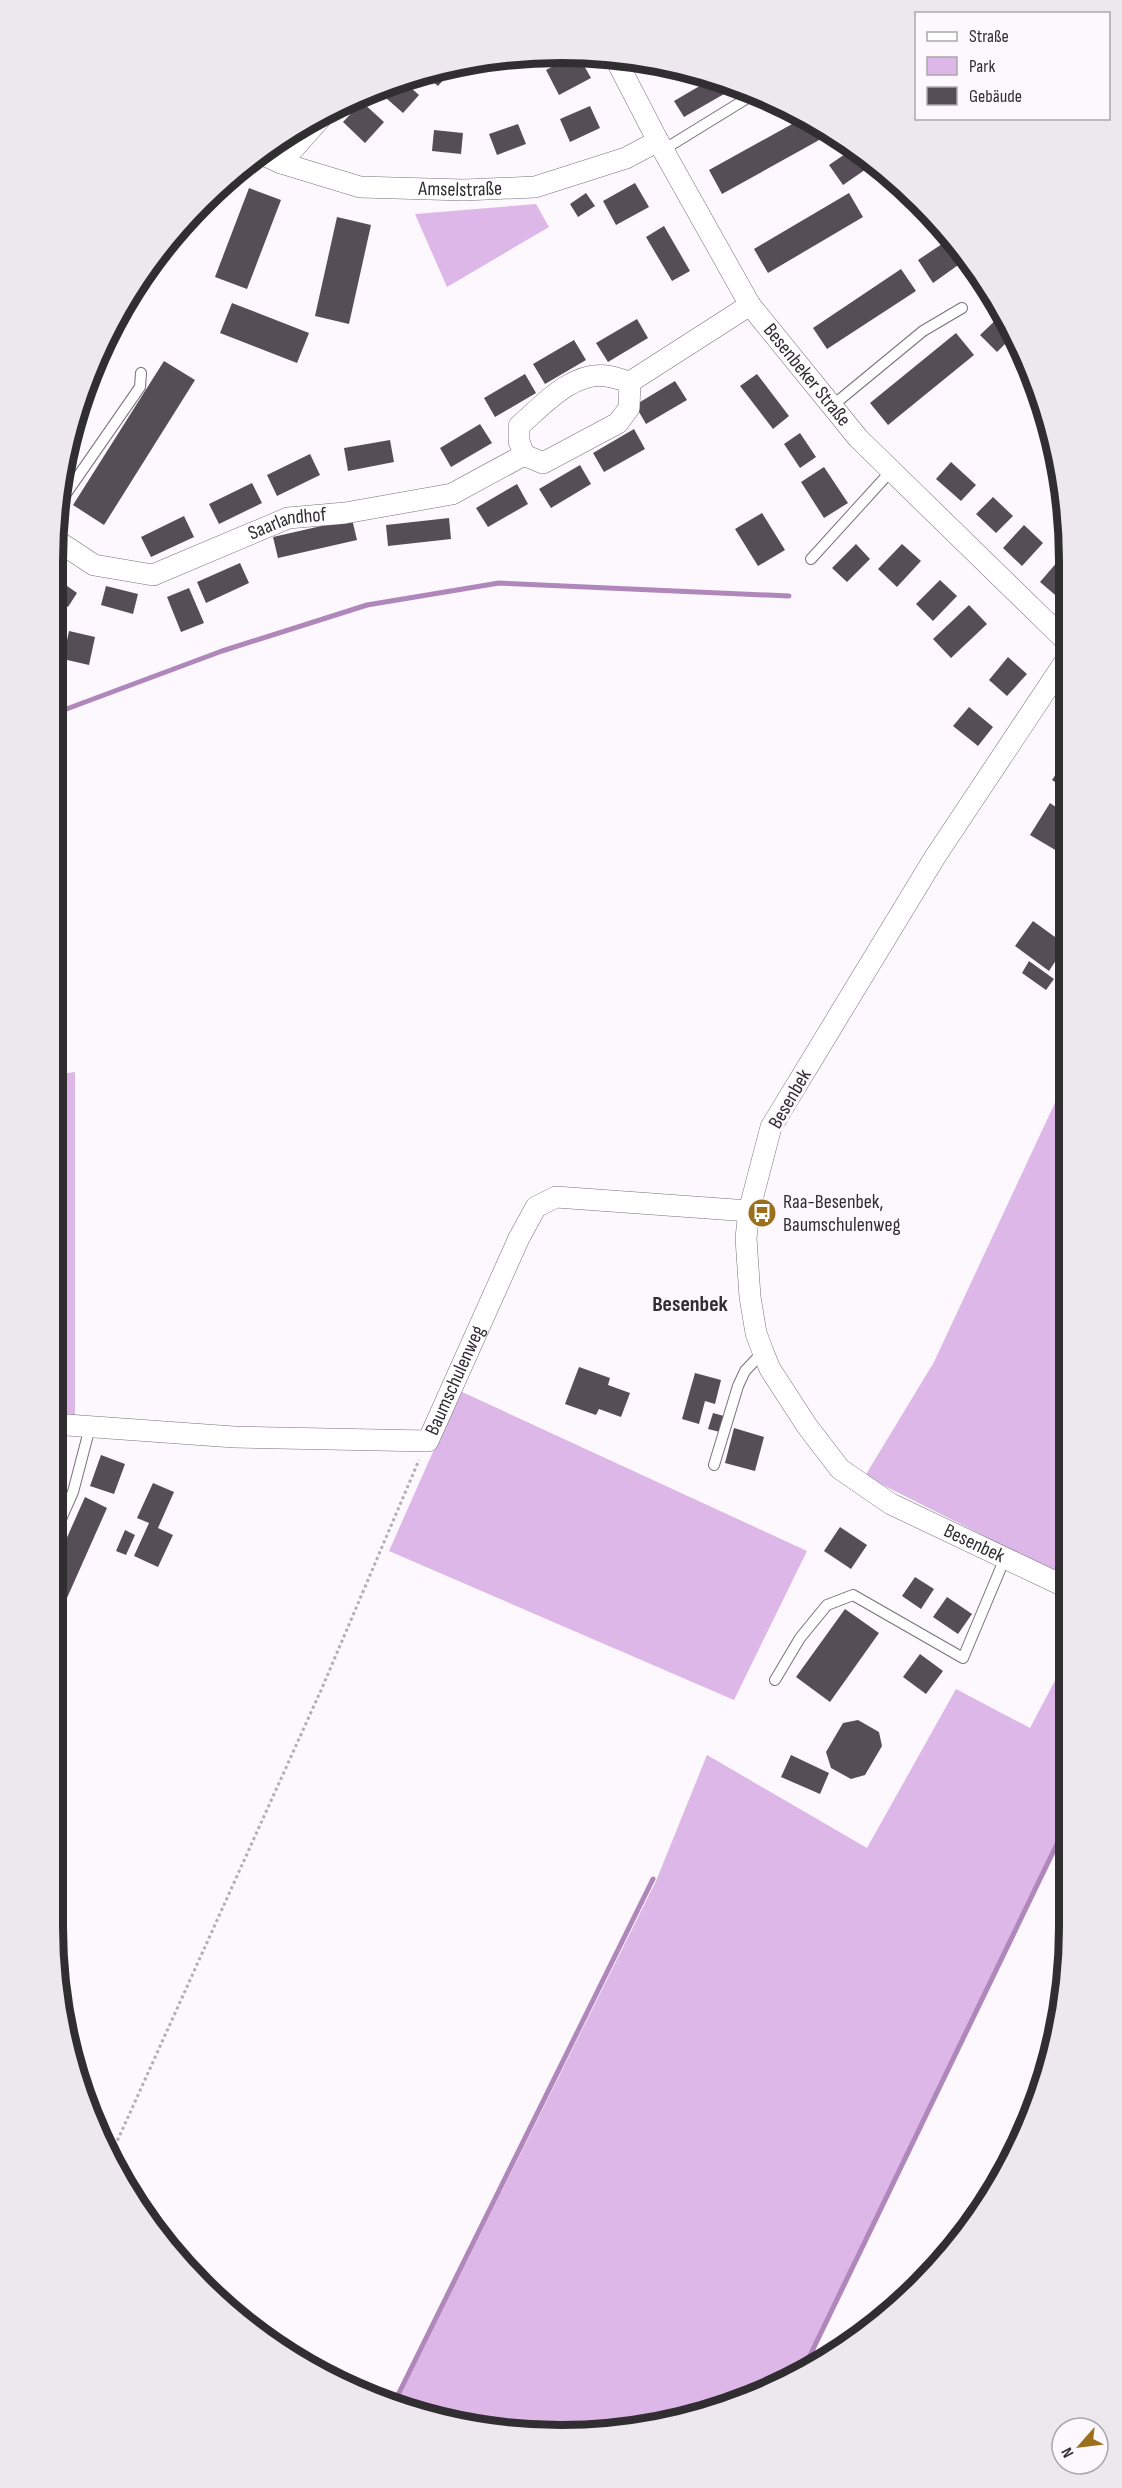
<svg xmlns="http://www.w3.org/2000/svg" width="1122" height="2488" font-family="'Sofia Sans Condensed',sans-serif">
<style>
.green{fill:#ddb7e7}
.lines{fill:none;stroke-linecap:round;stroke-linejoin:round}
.stream{stroke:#b087ba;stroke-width:5}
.building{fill:#554e56}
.lane-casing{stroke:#78717a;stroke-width:12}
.street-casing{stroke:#78717a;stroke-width:22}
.path{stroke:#b3aeb4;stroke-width:3;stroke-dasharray:3 3;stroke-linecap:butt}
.lane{stroke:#fff;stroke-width:10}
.street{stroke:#fff;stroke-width:21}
.labels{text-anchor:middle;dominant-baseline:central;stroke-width:6;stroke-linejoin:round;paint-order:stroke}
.street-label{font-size:20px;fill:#312e32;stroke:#fdf8fe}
.poi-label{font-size:20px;fill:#312e32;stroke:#fdf8fe;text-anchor:start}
.quarter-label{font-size:22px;font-weight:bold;fill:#312e32;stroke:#fdf8fe}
.rim{fill:none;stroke:#312e32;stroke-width:8}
</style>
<rect width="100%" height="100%" fill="#fdf8fe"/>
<path class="green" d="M 536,204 L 549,227 L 447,287 L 415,214 Z
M 75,1072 L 75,1417 L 53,1415 L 53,1075 Z
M 1067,1077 L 1068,1578 L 865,1476 L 934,1362 Z
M 460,1391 L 807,1551 L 734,1700 L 389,1551 Z
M 1069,1654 L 1069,1814 L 800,2373 L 660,2426 L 561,2435 L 462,2426 L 397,2402 L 656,1881 L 707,1755 L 867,1848 L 956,1689 L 1030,1728 Z"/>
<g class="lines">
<path class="stream" d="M 53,714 L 222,651 L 367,605 L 499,583 L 789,596
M 802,2372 L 1069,1819
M 395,2401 L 653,1879"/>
</g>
<path class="building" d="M 574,55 L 578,55 L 591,78 L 559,95 L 546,70 Z
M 453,66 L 454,68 L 438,86 L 422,73 Z
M 715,77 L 738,86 L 684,117 L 674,101 Z
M 402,80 L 419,95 L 403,113 L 377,90 Z
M 362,102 L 384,122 L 365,143 L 343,122 Z
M 590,106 L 600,128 L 570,142 L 560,119 Z
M 803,118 L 811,122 L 821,139 L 722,194 L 709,170 Z
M 518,124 L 526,144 L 497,155 L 489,134 Z
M 434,130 L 463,133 L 461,154 L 432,151 Z
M 854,148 L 872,165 L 843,185 L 829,165 Z
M 635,183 L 649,207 L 616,225 L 603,201 Z
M 249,188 L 281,200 L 247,289 L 215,277 Z
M 586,193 L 595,206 L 578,217 L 570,204 Z
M 849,193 L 863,217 L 768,273 L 754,249 Z
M 337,217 L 371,225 L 349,324 L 315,316 Z
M 664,226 L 690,271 L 672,281 L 646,237 Z
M 951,238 L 968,258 L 933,283 L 918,260 Z
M 901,269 L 916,291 L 827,349 L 813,328 Z
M 232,303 L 309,333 L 297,363 L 220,333 Z
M 1001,315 L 1013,336 L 997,352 L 980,335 Z
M 637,319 L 648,338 L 608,362 L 596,343 Z
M 956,333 L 974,355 L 888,425 L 870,403 Z
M 574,340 L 586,360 L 545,384 L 533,364 Z
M 164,361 L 195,380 L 104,525 L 73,505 Z
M 525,374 L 536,393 L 495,417 L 484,398 Z
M 757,374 L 789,416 L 773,429 L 740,386 Z
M 675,381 L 687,400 L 646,424 L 635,405 Z
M 480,424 L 492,443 L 451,467 L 440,448 Z
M 634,429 L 645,449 L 604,472 L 593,453 Z
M 800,433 L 816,457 L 800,468 L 784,444 Z
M 390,440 L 394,462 L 348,471 L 344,448 Z
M 310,454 L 320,475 L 277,496 L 267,475 Z
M 951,462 L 976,485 L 961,501 L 936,479 Z
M 580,465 L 591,484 L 551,508 L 539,489 Z
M 824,467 L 848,503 L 824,518 L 801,482 Z
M 252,483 L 262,503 L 219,524 L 209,504 Z
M 517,484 L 528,504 L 488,527 L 476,508 Z
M 993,497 L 1013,516 L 996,533 L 976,514 Z
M 762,513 L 785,550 L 758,566 L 735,529 Z
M 184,516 L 194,537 L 151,557 L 141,537 Z
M 449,518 L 451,539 L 388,546 L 386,525 Z
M 352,519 L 357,540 L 278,558 L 273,537 Z
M 1024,525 L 1043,543 L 1022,566 L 1003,548 Z
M 856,544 L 870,559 L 847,582 L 832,568 Z
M 902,544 L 921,561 L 897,587 L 878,569 Z
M 1065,553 L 1065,595 L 1061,600 L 1040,582 Z
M 240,563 L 249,583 L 206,603 L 197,582 Z
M 53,576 L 77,593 L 68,607 L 53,597 Z
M 940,580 L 957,596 L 933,621 L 916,604 Z
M 106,586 L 138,594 L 133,614 L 101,605 Z
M 189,588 L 204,623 L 181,632 L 167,597 Z
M 969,605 L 987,624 L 951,658 L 933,639 Z
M 69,631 L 95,637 L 89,665 L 63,659 Z
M 1008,657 L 1027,674 L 1007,696 L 989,680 Z
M 969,707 L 993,727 L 978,746 L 953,726 Z
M 1066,759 L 1066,789 L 1052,780 Z
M 1050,803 L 1066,814 L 1066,837 L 1057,851 L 1030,835 Z
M 1033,921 L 1066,945 L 1049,971 L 1015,946 Z
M 1029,961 L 1054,979 L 1046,990 L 1022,973 Z
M 579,1367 L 610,1378 L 608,1385 L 630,1393 L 621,1417 L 599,1409 L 596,1415 L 565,1404 Z
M 695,1373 L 721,1380 L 715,1404 L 705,1401 L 699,1424 L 682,1419 Z
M 713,1413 L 724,1416 L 720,1432 L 708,1429 Z
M 734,1428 L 764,1437 L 755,1471 L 725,1463 Z
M 101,1455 L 125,1464 L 114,1494 L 90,1486 Z
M 153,1483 L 174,1492 L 158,1528 L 173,1535 L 158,1567 L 134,1556 L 149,1523 L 137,1518 Z
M 85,1497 L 107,1508 L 59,1616 L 53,1613 L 53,1569 Z
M 840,1527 L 867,1545 L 851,1569 L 824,1551 Z
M 125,1530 L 135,1535 L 126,1555 L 116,1551 Z
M 915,1577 L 934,1589 L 921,1609 L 902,1596 Z
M 947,1597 L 972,1614 L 958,1634 L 933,1617 Z
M 845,1609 L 879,1633 L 830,1702 L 796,1677 Z
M 920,1654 L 943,1671 L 926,1694 L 903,1677 Z
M 858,1720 L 879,1732 L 882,1746 L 865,1775 L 851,1779 L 831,1768 L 826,1752 L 843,1723 Z
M 791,1755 L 829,1773 L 820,1794 L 781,1777 Z"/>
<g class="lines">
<g class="lane-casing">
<path id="lane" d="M 663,150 L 754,94
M 832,406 L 923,331 L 962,308
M 63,498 L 140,387 L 141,373
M 811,559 L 891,471
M 714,1465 L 738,1386 L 745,1371 L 763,1352
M 53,1537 L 73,1492 L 90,1427
M 775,1680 L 800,1638 L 827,1605 L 853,1595 L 963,1658 L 1005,1558"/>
</g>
<g class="street-casing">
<g id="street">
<path id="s1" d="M 614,56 L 658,141 L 750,305 L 858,438 L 1066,641"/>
<path id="s2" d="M 259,153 L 281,163 L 360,187 L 464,190 L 535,187 L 626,158 L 658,141"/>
<path d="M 281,163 L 328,110"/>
<path d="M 524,455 L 543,463 L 618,423 L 629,408 L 630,382"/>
<path id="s3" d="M 56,540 L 94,565 L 153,575 L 288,518 L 345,513 L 452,494 L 524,455 L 519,441 L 519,426 C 542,406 572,371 607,376 C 614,377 622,380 630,382 L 750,305"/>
<path id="s4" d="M 1066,660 L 935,857 L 771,1127 L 749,1211 L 746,1238 L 750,1297 L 756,1333 L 763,1352 L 770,1369 L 807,1426 L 840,1469 L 891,1504 L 1068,1588"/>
<path id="s5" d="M 53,1424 L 234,1437 L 428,1441 L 519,1238 L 536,1207 L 556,1197 L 749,1211"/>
</g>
</g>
<path class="path" d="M 110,2157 L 322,1688 L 419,1460"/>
<use href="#lane" class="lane"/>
<use href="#street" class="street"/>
</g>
<defs>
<g id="bus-disc" transform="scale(1.5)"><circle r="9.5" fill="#9a701d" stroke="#fdf8fe"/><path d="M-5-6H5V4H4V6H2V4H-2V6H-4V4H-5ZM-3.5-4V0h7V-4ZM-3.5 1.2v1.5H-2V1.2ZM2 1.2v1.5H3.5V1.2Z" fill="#fff"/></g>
</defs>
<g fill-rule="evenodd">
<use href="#bus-disc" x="762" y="1213"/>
</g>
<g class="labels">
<g class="street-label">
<text stroke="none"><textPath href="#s2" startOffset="207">Amselstraße</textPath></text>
<text stroke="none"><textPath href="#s1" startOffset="374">Besenbeker Straße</textPath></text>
<text stroke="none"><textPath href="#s3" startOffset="250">Saarlandhof</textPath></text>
<text transform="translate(790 1099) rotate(-60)">Besenbek</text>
<text stroke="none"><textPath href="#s5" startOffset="442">Baumschulenweg</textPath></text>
<text stroke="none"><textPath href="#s4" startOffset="1077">Besenbek</textPath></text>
</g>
<g class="poi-label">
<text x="783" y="1202">Raa-Besenbek,<tspan x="783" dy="23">Baumschulenweg</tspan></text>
</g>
<g class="quarter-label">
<text x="690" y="1304">Besenbek</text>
</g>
</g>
<path d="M0 0H1122V2488H0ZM561 63H561A498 498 0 0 1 1059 561V1927A498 498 0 0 1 561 2425H561A498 498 0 0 1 63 1927V561A498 498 0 0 1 561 63Z" fill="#ede8ee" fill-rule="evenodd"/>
<path class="rim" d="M561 63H561A498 498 0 0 1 1059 561V1927A498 498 0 0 1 561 2425H561A498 498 0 0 1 63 1927V561A498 498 0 0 1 561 63Z"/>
<rect x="915" y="12" width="195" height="108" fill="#fdf8fe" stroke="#aba7ac" stroke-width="1.5"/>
<rect x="927" y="32" width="30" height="9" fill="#ffffff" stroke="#aba7ac" stroke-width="1.5"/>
<text x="969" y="42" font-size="18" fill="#312e32">Straße</text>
<rect x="927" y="57" width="30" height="18" fill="#ddb7e7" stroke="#aba7ac" stroke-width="1.5"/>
<text x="969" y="72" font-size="18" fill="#312e32">Park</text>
<rect x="927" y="87" width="30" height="18" fill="#554e56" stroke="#aba7ac" stroke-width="1.5"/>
<text x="969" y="102" font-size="18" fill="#312e32">Gebäude</text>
<g transform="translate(1080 2446) rotate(242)"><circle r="28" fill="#fdf8fe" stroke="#aba7ac" stroke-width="1.5"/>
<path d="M0-4.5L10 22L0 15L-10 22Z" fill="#9a701d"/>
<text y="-9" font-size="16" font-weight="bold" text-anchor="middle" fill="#312e32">N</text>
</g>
</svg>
